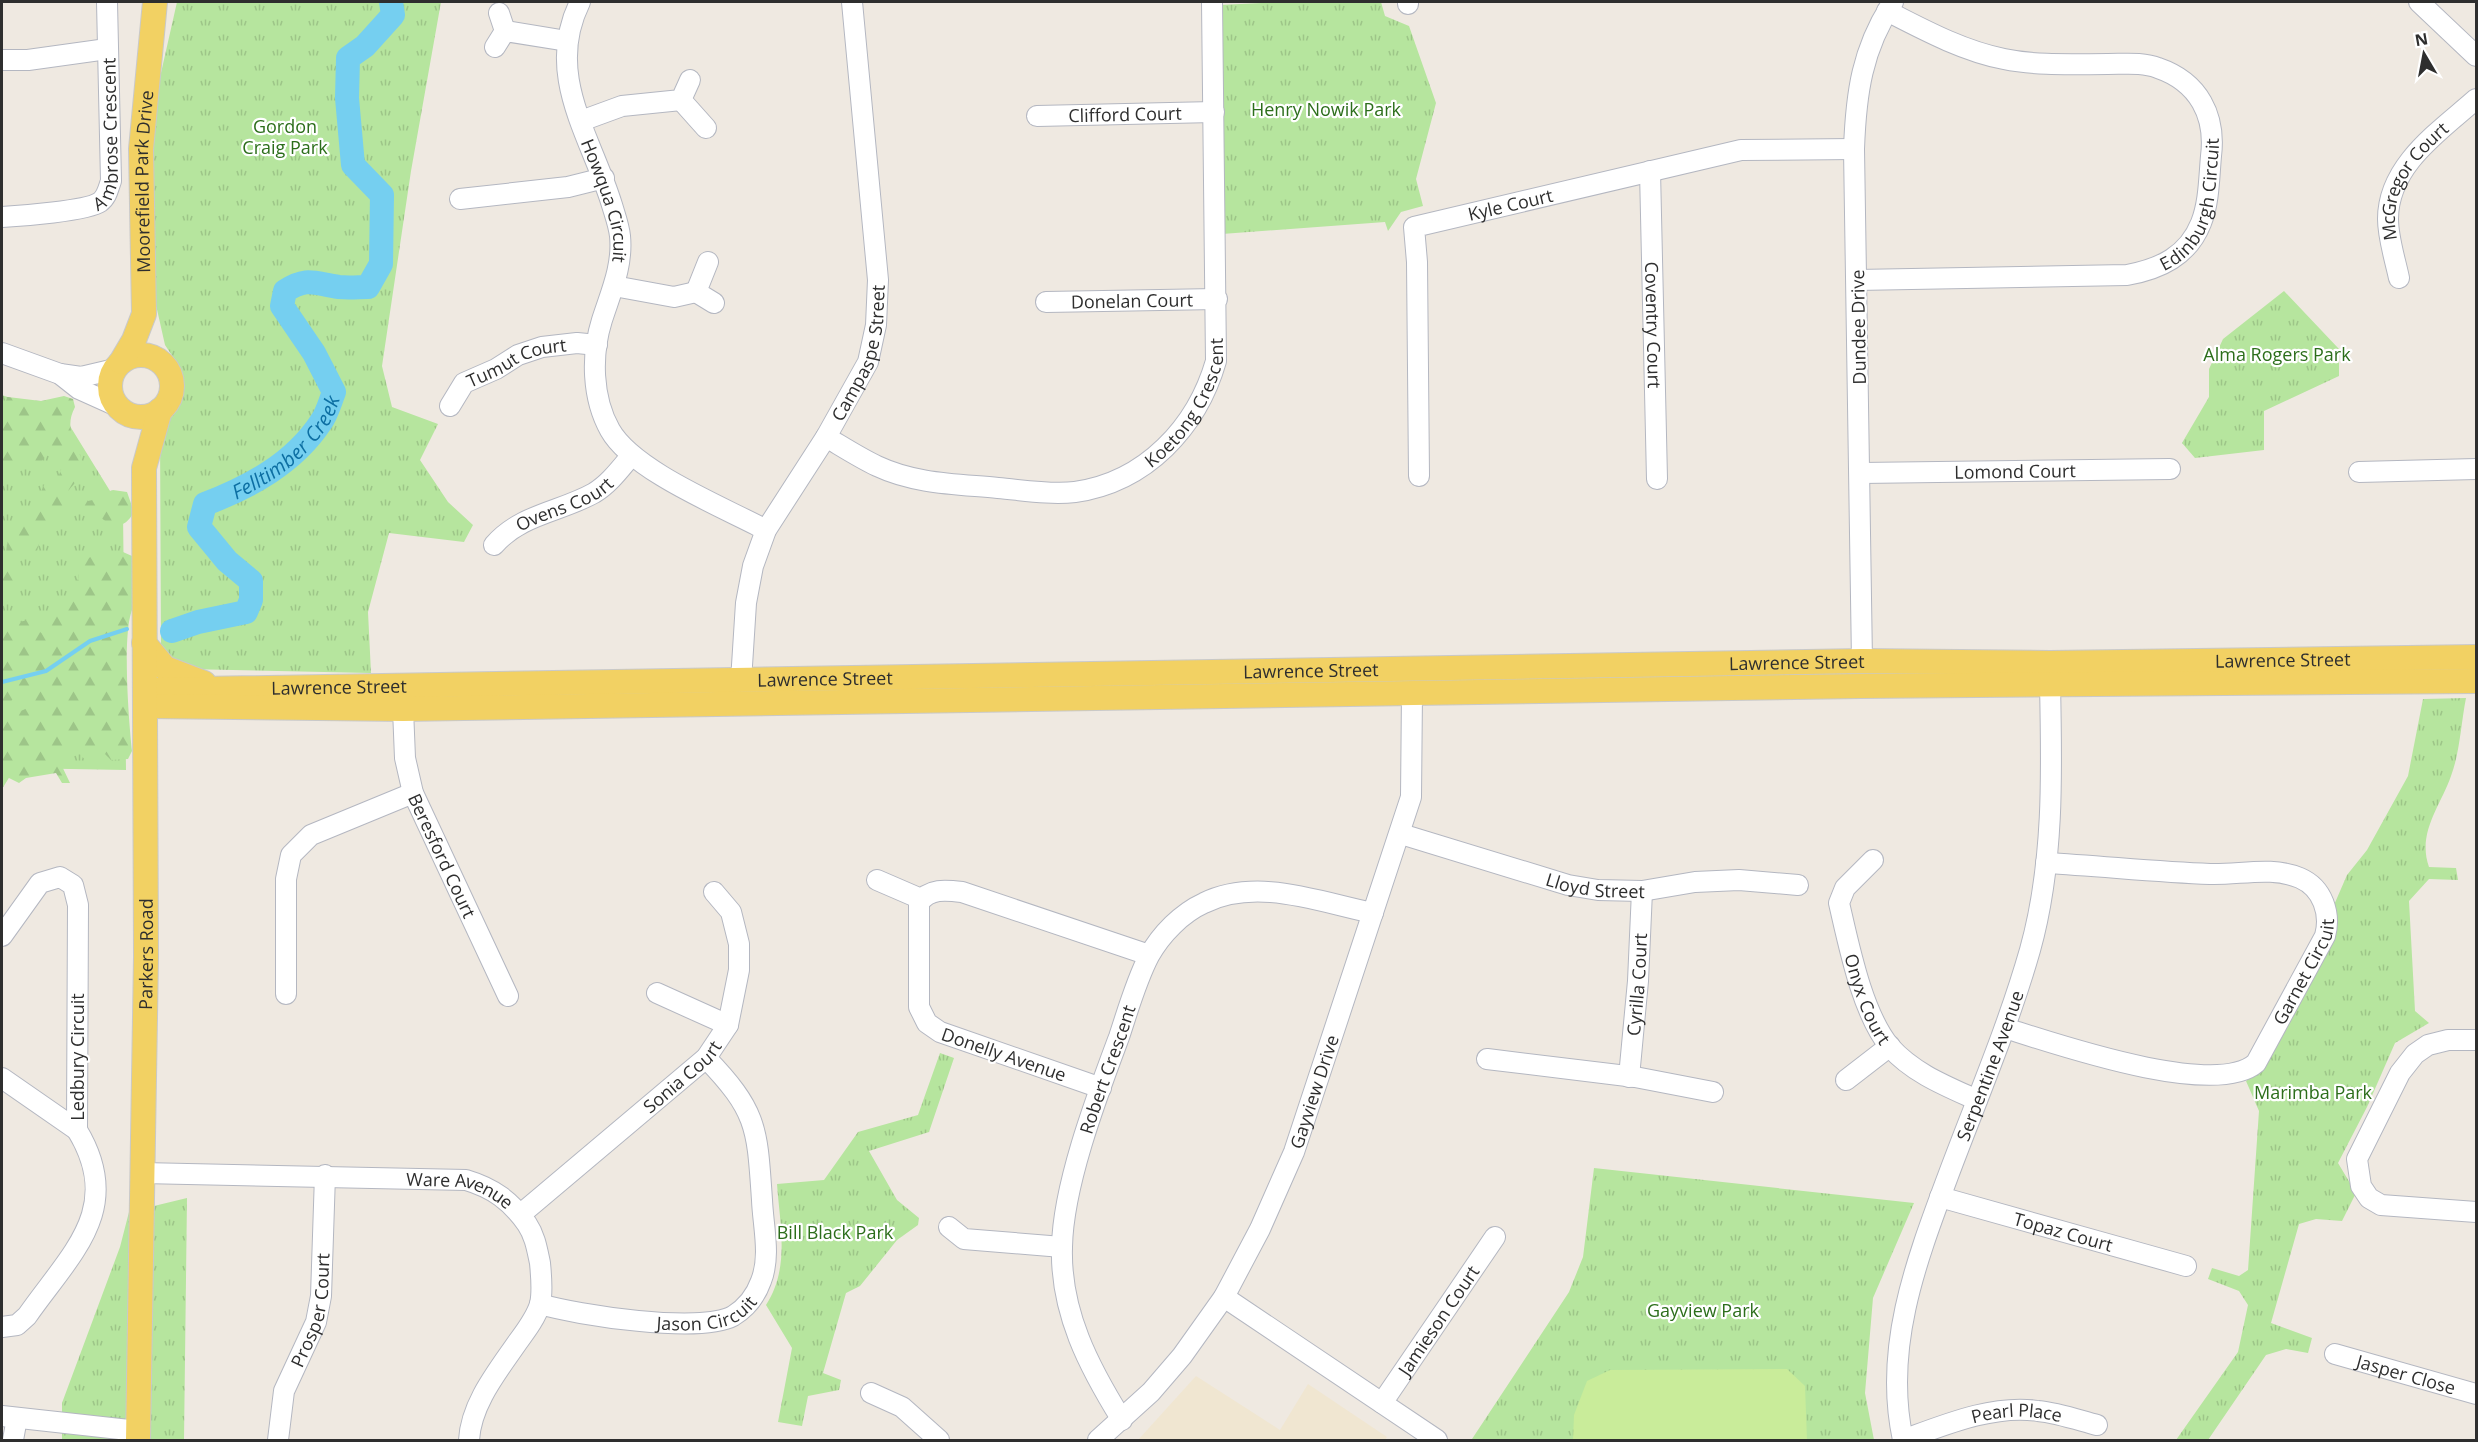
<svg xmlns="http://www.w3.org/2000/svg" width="2478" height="1442" font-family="'Open Sans',sans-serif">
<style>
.education{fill:#f0e6d1}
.grass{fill:url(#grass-tufts)}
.forest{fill:url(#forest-firs)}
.pitch{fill:#c9ec9a}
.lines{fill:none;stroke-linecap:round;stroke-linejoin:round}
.stream{stroke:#75cff0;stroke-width:4}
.river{stroke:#75cff0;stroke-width:24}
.minor-casing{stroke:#b4b7c1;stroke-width:22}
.major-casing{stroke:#c9c9c9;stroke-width:26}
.minor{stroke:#fff;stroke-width:20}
.major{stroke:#f2d163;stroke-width:24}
.labels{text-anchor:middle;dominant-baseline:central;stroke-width:4.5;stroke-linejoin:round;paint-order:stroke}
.park-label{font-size:18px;fill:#2c6e1b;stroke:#fff}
.street-label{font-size:18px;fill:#2e2e2e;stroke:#fff}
.water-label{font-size:20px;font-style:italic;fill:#0d6fa3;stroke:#fff}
</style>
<defs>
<pattern id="grass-tufts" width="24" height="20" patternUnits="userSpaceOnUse" patternTransform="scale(1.5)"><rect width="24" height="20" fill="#b6e59e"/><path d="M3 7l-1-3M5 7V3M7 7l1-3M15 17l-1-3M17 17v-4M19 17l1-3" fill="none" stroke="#9dc588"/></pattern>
<pattern id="forest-firs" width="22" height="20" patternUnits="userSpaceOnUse" patternTransform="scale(1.5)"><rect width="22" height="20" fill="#b6e59e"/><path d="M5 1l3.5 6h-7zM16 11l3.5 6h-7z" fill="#9dc588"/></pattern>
</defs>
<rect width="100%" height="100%" fill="#efe9e1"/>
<path class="education" d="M 1196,1376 L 1280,1430 L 1308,1384 L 1387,1437 L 1385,1440 L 1138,1440 Z"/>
<path class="grass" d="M 177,2 L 441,2 L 411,171 L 382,366 L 392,407 L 438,424 L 420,460 L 448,502 L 473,525 L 464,542 L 389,533 L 368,612 L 371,673 L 185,669 L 161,650 L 160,431 L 179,405 L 181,386 L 179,366 L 165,345 L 156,305 L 151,217 L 156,95 Z
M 1285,2 L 1381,2 L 1385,16 L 1409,26 L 1436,103 L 1416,179 L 1423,206 L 1401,212 L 1388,231 L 1385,222 L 1222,234 L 1220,5 Z
M 2284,291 L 2339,349 L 2339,376 L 2264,411 L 2264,450 L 2195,458 L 2182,443 L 2209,397 L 2209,369 L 2223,339 Z
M 2,395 L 65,418 L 123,512 L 126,770 L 15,768 L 2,789 Z
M 2466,698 C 2461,723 2460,752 2451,776 C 2440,807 2417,833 2429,867 L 2456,868 L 2458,880 L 2429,879 L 2409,901 L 2415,1011 L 2429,1023 L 2395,1043 L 2367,1107 L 2338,1163 L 2356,1193 L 2342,1221 L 2316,1219 L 2299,1224 L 2271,1323 L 2312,1338 L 2308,1353 L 2286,1349 L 2266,1355 L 2208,1440 L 2176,1440 L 2238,1352 L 2248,1305 L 2239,1291 L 2208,1279 L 2212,1268 L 2239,1276 L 2248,1270 L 2259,1111 L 2246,1081 L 2264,1067 L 2282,1037 L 2336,933 L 2334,905 L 2347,875 L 2367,850 L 2408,776 L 2423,699 Z
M 940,1053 L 954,1058 L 929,1132 L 869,1151 L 897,1200 L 919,1218 L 918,1225 L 897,1240 L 860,1286 L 846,1293 L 823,1373 L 841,1380 L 839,1390 L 808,1396 L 802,1426 L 778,1422 L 792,1348 L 766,1305 C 790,1268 780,1226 777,1184 L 824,1180 L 858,1132 L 918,1115 Z
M 1594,1168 L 1914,1203 L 1873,1298 L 1865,1393 L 1874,1440 L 1474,1440 L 1472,1439 L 1569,1292 L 1583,1257 Z
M 187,1198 L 184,1440 L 62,1440 L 62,1403 L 120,1247 L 129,1212 Z"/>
<path class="forest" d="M 64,396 L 73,399 L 75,407 C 59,437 90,452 80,476 C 77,482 69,488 66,495 L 83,492 L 88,501 L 97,499 L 104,493 L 113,490 L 127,492 L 134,512 C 123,532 110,527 96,513 L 80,513 L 71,509 L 62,512 L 55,522 L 45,522 L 37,551 L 19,551 L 16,556 L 21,576 L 15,599 L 2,603 L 2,555 L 6,553 L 9,532 L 22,515 L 33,510 L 44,485 L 58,478 L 62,467 L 53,457 L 58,451 L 54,448 L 48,452 L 42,461 L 2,462 L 2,408 L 8,397 L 41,401 Z
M 123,552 L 132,556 L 134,561 L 134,606 C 121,626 129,724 132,751 L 128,759 L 111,760 L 105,754 L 85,760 L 77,750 C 67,749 62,750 59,760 L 70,783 L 62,783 L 56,773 L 26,778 L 19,783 L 5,776 L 2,777 L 2,716 L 16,713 L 30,707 L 16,697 L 2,708 L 2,610 L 9,613 L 14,623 L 33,619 L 41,633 L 49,632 C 52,613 50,615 66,605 L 69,599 L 68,591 L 79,578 L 79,562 L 95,555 L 108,560 Z"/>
<path class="pitch" d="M 1787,1369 L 1805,1386 L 1807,1440 L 1573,1440 L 1574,1415 L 1587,1381 L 1610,1370 Z"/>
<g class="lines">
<path class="stream" d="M 2,682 L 46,671 L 90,641 L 127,629"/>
<path class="river" id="s1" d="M 172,631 L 198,622 L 246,612 L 251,600 L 251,581 L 227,561 L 199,527 L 205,504 C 250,487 294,463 321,422 C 327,414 330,402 334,392 L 314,353 L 282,306 L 285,291 C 308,276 315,284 339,287 C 349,288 359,287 368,287 L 381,264 L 382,195 L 353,165 L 347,98 L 348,58 L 365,46 L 393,15 L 391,2"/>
<g class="minor-casing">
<g id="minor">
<path id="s2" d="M 580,2 C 544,75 591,136 612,205 C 615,215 619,226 620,236 C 623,266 611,292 602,320 C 591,355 592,398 610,430 C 633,471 723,507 766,530"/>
<path d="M 1408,2 L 1408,4"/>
<path d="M 2419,2 L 2476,56"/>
<path d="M 499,13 L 505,31"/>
<path d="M 495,47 L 505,31 L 567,41"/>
<path d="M 2,60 L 28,60 L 107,49"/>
<path d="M 681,100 L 706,128"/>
<path id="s3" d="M 1037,116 L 1214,112"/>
<path d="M 581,121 L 622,106 L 681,100 L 690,80"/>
<path id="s4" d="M 1650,171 L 1657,479"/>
<path d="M 460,199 L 568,187 L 604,178"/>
<path id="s5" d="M 2,217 C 20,216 87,211 100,202 C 107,197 108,189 111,181 L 107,2"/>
<path d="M 708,262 L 696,292 L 714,303"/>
<path id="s6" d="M 2399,278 C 2395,259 2388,238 2388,219 C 2388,165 2440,131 2476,99"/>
<path id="s7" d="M 1857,280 L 2127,275 C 2160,269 2188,256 2201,223 C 2209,203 2209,179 2211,156 C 2216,116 2199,82 2158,68 C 2143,62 2125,64 2108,64 C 2074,64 2038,66 2004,59 C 1963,51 1924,30 1887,11"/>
<path d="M 614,286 L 674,297 L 696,292"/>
<path id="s8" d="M 1046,302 L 1217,299"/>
<path d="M 2,353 L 60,374 L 79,389 L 119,407"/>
<path d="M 60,374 L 81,377 L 115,369"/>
<path id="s9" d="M 450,406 L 464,383 L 496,369 L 518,355 L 542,347 L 577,343 L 597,345"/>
<path id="s10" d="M 826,437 C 843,447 860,458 877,466 C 915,484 957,484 998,488 C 1022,490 1050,495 1075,492 C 1146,482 1197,427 1216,361 L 1212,2"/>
<path d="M 2359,472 L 2476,469"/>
<path id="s11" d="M 1861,473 L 2170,469"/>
<path id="s12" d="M 1419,476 L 1417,262 L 1414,227 L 1741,150 L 1854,149"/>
<path id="s13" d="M 494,545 C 521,514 560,512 594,493 C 609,484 620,469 631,456"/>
<path d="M 1862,661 L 1854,149 C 1856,93 1862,49 1893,2"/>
<path id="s14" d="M 741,681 L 746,603 L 753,566 L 766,530 L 826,437 L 868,362 L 876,325 L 878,280 L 852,2"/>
<path id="s15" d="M 403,709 L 405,758 L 413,793 L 508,996"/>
<path id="s16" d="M 1401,834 L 1568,885 L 1598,890 L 1642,891 L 1695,882 L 1739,880 L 1798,885"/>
<path id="s17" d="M 1873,860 L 1845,888 L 1839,903 C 1849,946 1862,1013 1890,1047 C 1913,1073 1946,1086 1977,1100"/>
<path d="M 877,880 L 921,899"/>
<path d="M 2,936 L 40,883 L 60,877 L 73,885 L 78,905 L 77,1130 C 125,1209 71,1253 27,1316 L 17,1325 L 2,1327"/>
<path d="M 657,993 L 728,1025"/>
<path d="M 286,994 L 286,879 L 291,855 L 311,835 L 413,793"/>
<path id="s18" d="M 2005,1028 C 2056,1044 2215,1099 2256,1063 L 2325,936 C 2331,914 2323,888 2300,878 C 2272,866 2240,875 2210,874 C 2156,872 2101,866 2046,863"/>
<path d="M 2476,1040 L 2448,1040 L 2428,1045 L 2415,1054 L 2400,1073 L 2357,1159 L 2361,1186 L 2369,1198 L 2381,1205 L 2476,1212"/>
<path d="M 1487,1059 L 1635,1077 L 1713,1092"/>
<path id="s19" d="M 1629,1077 L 1638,981 L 1642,891"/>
<path d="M 2,1078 L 77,1130"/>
<path d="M 1846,1080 L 1890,1046"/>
<path d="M 1101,1088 L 940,1032 L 927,1023 L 919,1007 L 919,903 C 929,888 946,890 962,892 L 1149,955"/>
<path id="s20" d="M 142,1173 L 466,1180 C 493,1188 511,1201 527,1224 C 535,1236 537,1249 540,1263 C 541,1275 543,1291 540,1304 C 536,1318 525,1332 517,1343 C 497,1372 471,1404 469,1440"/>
<path id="s21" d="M 1940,1197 L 2186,1266"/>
<path id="s22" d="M 521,1214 L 706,1058 L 728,1025 L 739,970 L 739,944 L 731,912 L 714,892"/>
<path d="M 949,1227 L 964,1239 L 1062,1247"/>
<path d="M 1224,1297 L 1437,1440"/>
<path id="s23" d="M 540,1304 C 577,1315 700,1334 733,1316 C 746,1308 756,1295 761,1281 C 771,1256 763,1226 762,1200 C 757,1128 758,1112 706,1058"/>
<path id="s24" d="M 2335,1354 L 2476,1394"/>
<path d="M 871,1393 L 902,1407 L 939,1440"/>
<path id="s25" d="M 1382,1403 L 1495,1237"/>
<path d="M 2,1416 L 138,1431"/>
<path id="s26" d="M 1122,1420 C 1089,1367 1060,1312 1062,1247 C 1063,1185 1097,1096 1119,1037 C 1128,1010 1136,981 1149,956 C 1161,934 1182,913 1204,903 C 1257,877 1319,902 1373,913"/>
<path d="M 13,1440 L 17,1418"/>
<path id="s27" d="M 278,1440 L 284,1391 L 316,1322 L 321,1296 L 325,1175"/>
<path id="s28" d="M 1098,1440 L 1151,1392 L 1182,1356 L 1224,1297 L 1260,1229 L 1294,1152 L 1411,797 L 1412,693"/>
<path id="s29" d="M 1903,1440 C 1883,1348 1916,1262 1948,1176 C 1976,1101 2008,1027 2030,950 C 2054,864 2052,773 2050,684"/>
<path id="s30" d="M 1903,1440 C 1944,1425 1994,1404 2038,1411 C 2058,1413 2078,1420 2097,1425"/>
</g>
</g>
<g class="major-casing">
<g id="major">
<circle cx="141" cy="386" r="31"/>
<path id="s31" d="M 121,362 L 134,340 L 144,314 L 141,149 L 155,2"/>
<path d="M 144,643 L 165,668 L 204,683"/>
<path id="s32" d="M 145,690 L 1862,661 L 2050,663 L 2476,657"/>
<path d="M 146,706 L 403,709 L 1861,686 L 2476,681"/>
<path id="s33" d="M 138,1440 L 146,957 L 144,468 L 160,410"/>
</g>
</g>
<use href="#minor" class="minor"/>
<use href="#major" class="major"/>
</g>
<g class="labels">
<g class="park-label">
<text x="1326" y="109">Henry Nowik Park</text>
<text x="285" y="126">Gordon<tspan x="285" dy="21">Craig Park</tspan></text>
<text x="2277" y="354">Alma Rogers Park</text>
<text x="2313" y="1092">Marimba Park</text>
<text x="835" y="1232">Bill Black Park</text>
<text x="1703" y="1310">Gayview Park</text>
</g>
<g class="street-label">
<text stroke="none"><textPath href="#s3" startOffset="88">Clifford Court</textPath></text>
<text stroke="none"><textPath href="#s5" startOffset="170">Ambrose Crescent</textPath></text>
<text stroke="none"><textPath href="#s31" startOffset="186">Moorefield Park Drive</textPath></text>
<text stroke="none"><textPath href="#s6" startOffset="106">McGregor Court</textPath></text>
<text stroke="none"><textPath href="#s7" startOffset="378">Edinburgh Circuit</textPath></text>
<text stroke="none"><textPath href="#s2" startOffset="207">Howqua Circuit</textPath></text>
<text stroke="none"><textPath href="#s12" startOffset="348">Kyle Court</textPath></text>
<text stroke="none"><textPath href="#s8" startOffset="86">Donelan Court</textPath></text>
<text stroke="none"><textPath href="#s4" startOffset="154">Coventry Court</textPath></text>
<text transform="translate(1858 327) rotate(-91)">Dundee Drive</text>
<text stroke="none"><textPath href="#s14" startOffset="357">Campaspe Street</textPath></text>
<text stroke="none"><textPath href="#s9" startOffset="84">Tumut Court</textPath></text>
<text stroke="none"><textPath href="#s10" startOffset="412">Koetong Crescent</textPath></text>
<text stroke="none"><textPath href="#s11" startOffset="154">Lomond Court</textPath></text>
<text stroke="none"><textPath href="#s13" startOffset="82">Ovens Court</textPath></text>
<text stroke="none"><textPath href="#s32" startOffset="2138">Lawrence Street</textPath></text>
<text stroke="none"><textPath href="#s32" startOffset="1652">Lawrence Street</textPath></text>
<text stroke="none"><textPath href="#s32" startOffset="1166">Lawrence Street</textPath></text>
<text stroke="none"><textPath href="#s32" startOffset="680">Lawrence Street</textPath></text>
<text stroke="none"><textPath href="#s32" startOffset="194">Lawrence Street</textPath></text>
<text stroke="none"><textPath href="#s15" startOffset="154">Beresford Court</textPath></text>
<text stroke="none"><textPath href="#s16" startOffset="202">Lloyd Street</textPath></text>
<text stroke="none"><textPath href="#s33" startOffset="486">Parkers Road</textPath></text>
<text stroke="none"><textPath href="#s18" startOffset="363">Garnet Circuit</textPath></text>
<text stroke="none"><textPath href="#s19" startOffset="93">Cyrilla Court</textPath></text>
<text stroke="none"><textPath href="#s17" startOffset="156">Onyx Court</textPath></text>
<text transform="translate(1004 1054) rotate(19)">Donelly Avenue</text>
<text transform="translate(77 1057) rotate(-90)">Ledbury Circuit</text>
<text stroke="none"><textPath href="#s29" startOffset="390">Serpentine Avenue</textPath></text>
<text stroke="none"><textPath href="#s26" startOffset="370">Robert Crescent</textPath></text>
<text stroke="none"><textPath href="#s22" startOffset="212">Sonia Court</textPath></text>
<text stroke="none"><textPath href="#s28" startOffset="416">Gayview Drive</textPath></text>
<text stroke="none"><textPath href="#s20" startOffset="320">Ware Avenue</textPath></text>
<text stroke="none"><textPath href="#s21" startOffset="128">Topaz Court</textPath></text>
<text stroke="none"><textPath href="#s23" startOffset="170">Jason Circuit</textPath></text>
<text stroke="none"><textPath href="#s27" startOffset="136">Prosper Court</textPath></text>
<text stroke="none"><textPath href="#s25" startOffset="100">Jamieson Court</textPath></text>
<text stroke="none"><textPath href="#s24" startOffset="74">Jasper Close</textPath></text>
<text stroke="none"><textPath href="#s30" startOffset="118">Pearl Place</textPath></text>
</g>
<g class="water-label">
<text stroke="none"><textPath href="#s1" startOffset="309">Felltimber Creek</textPath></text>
</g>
</g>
<rect width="2478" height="1442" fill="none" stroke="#2e2e2e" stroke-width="6"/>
<g transform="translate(2424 54) rotate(350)" stroke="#ffffff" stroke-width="4.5" paint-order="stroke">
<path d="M0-4.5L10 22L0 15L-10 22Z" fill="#2e2e2e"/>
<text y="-9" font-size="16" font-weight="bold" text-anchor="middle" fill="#2e2e2e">N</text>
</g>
</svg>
